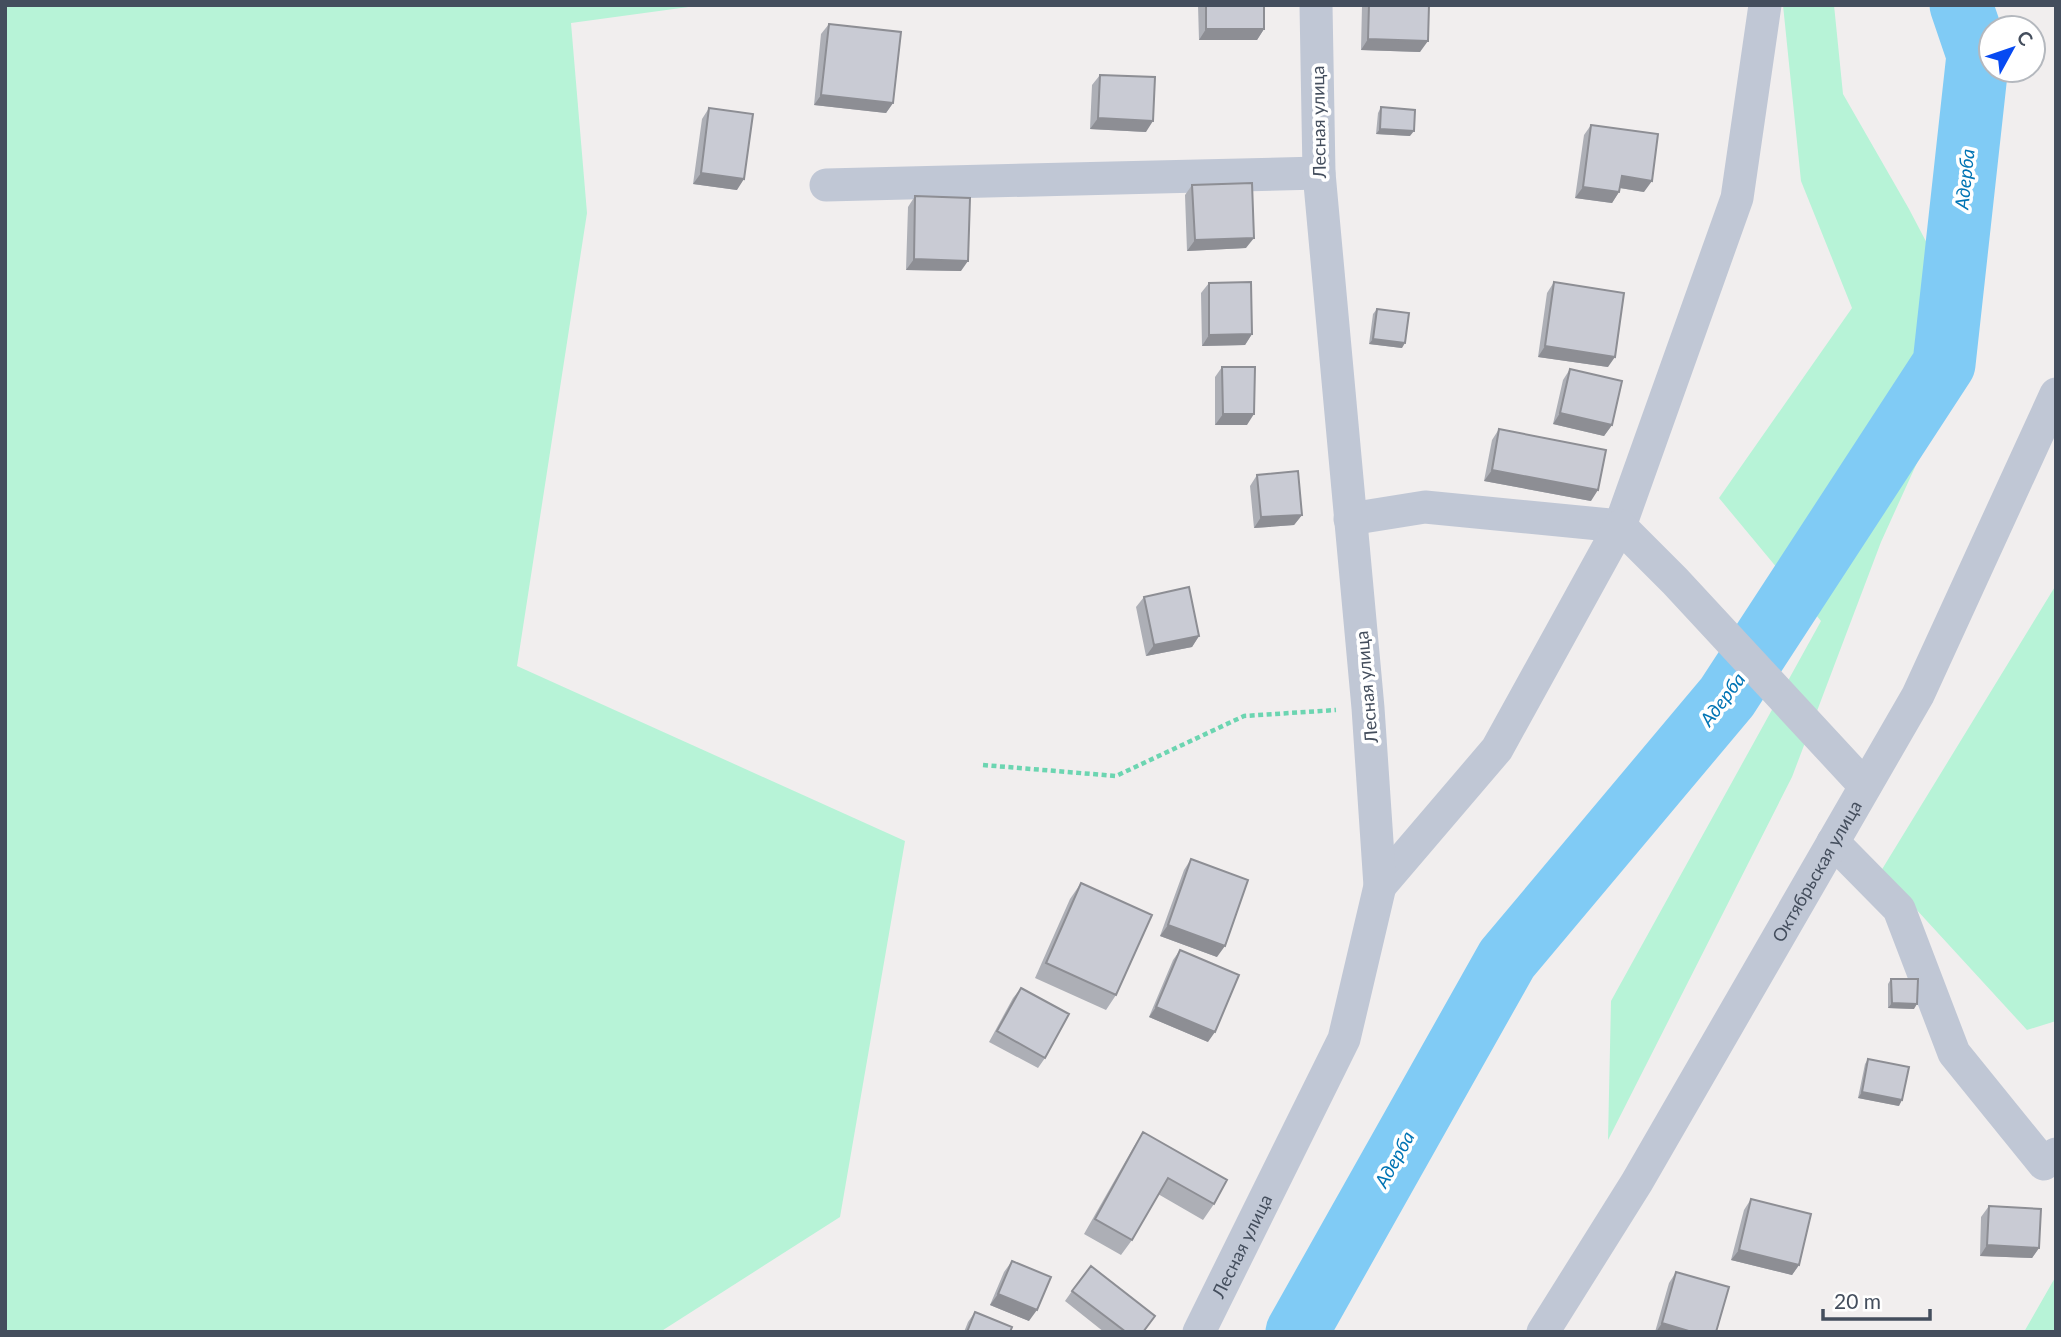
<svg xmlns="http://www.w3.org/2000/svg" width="2061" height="1337" font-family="Lato,sans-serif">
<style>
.green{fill:#b7f3d7}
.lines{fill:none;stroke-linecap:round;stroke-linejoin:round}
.river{stroke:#80cbf5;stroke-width:63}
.path{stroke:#6cd5b1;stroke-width:4.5;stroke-dasharray:5 3.5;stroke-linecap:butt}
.minor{stroke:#c0c7d5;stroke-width:33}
.wall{fill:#adafb6}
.shaded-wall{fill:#8d8e94}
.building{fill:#c9cbd4;stroke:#8d8e94;stroke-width:2}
.labels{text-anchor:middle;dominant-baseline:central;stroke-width:7;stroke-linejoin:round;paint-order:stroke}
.street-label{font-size:18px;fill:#444e5d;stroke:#fff}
.water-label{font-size:19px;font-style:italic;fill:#0074b4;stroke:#fff}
</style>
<rect width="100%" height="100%" fill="#f1eeee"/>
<path class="green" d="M 5,5 L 703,5 L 571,23 L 587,213 L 517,666 L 905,841 L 840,1217 L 660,1332 L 5,1332 Z
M 1783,5 L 1834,5 L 1843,94 L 1909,209 L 1975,335 L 1881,542 L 1792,777 L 1608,1140 L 1611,1001 L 1821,621 L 1719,498 L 1852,308 L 1801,181 Z
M 2056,585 L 2056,1021 L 2027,1030 L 1881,871 Z
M 2056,1276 L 2056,1332 L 2024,1332 Z"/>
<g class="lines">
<path class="river" d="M 1297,1332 L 1507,959 L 1727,697 L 1944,364 L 1978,55 L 1961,5"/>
<path class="path" d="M 983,765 L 1116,776 L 1244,716 L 1336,710"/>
<g class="minor">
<path d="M 826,185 L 1319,173"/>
<path d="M 1350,519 L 1425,507 L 1620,526 L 1737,198 L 1765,5"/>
<path d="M 1833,842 L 1899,909 L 1954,1053 L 2044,1164 L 2056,1154"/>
<path d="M 1380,886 L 1497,749 L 1620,526 L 1675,581 L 1865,786"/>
<path id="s1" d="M 1199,1332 L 1344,1039 L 1380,886 L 1368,708 L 1319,173 L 1316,5"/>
<path id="s2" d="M 1543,1332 L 1637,1182 L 1918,695 L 2056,394"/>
</g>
</g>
<path class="wall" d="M 1198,5 L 1264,5 L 1264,29 L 1257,40 L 1199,40 Z
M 1362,5 L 1429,5 L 1420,52 L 1361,50 Z
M 829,24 L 893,103 L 886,113 L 814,105 L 821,34 Z
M 1100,75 L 1146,132 L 1090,129 L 1092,85 Z
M 1381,107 L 1410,136 L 1376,134 L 1378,113 Z
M 709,108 L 737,190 L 693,184 L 702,119 Z
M 1591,125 L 1644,192 L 1620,188 L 1619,192 L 1612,203 L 1575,198 L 1584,135 Z
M 1192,185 L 1246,248 L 1187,251 L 1185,195 Z
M 915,196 L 961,271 L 906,270 L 908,207 Z
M 1554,282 L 1608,367 L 1538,357 L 1547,293 Z
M 1209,283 L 1252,334 L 1245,345 L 1202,346 L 1201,293 Z
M 1377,309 L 1402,348 L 1369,344 L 1373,314 Z
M 1222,367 L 1247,425 L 1215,425 L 1215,377 Z
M 1570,369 L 1612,425 L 1604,436 L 1553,424 L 1563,380 Z
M 1499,429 L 1591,501 L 1484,481 L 1492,440 Z
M 1257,475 L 1302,515 L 1294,525 L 1254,528 L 1250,486 Z
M 1144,597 L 1199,636 L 1192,647 L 1146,656 L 1136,607 Z
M 1191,859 L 1217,957 L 1160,936 L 1184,870 Z
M 1081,883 L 1116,995 L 1106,1010 L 1035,978 L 1070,899 Z
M 1180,950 L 1208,1042 L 1149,1017 L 1173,960 Z
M 1891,979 L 1914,1009 L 1888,1008 L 1888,984 Z
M 1021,988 L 1045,1058 L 1038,1068 L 989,1042 L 1013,998 Z
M 1868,1059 L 1899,1106 L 1858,1098 L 1865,1064 Z
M 1143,1132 L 1214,1204 L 1203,1220 L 1158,1194 L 1132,1240 L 1121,1255 L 1084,1234 L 1133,1148 Z
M 1751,1199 L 1799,1265 L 1792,1275 L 1731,1260 L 1744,1210 Z
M 1989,1206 L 2039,1248 L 2032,1258 L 1980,1256 L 1981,1217 Z
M 1012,1261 L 1029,1321 L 990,1305 L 1004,1272 Z
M 1676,1272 L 1716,1332 L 1655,1332 L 1669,1283 Z
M 1072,1291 L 1144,1332 L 1104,1332 L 1065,1301 Z
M 975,1312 L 1010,1332 L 964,1332 L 968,1322 Z"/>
<path class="shaded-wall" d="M 1206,29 L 1264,29 L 1257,40 L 1199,40 Z
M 1368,39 L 1428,41 L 1420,52 L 1361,50 Z
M 821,95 L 893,103 L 886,113 L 814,105 Z
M 1098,118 L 1153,121 L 1146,132 L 1090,129 Z
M 1380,129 L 1414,131 L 1410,136 L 1376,134 Z
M 701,173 L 744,179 L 737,190 L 693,184 Z
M 1622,176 L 1652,181 L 1644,192 L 1614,187 Z
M 1583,187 L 1619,192 L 1612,203 L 1575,198 Z
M 1254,238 L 1246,248 L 1187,251 L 1195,240 Z
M 914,259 L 968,261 L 961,271 L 906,270 Z
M 1252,334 L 1245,345 L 1202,346 L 1209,335 Z
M 1373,339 L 1405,343 L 1402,348 L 1369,344 Z
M 1545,346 L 1615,357 L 1608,367 L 1538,357 Z
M 1560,413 L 1612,425 L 1604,436 L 1553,424 Z
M 1223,414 L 1254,414 L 1247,425 L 1215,425 Z
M 1492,470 L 1598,490 L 1591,501 L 1484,481 Z
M 1302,515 L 1294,525 L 1254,528 L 1261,517 Z
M 1199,636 L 1192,647 L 1146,656 L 1154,645 Z
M 1168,925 L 1225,946 L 1217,957 L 1160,936 Z
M 1892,1003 L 1917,1004 L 1914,1009 L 1888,1008 Z
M 1156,1007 L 1215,1032 L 1208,1042 L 1149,1017 Z
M 1862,1092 L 1902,1100 L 1899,1106 L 1858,1098 Z
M 1987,1245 L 2039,1248 L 2032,1258 L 1980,1256 Z
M 1739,1250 L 1799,1265 L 1792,1275 L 1731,1260 Z
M 998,1294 L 1037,1310 L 1029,1321 L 990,1305 Z
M 1662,1323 L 1692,1332 L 1656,1332 Z"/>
<path class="building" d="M 1206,5 L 1264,5 L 1264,29 L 1206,29 Z
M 1369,5 L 1429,5 L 1428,41 L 1368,39 Z
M 829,24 L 901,32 L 893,103 L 821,95 Z
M 1100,75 L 1155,77 L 1153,121 L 1098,118 Z
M 1381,107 L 1415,110 L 1414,131 L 1380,129 Z
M 709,108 L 753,114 L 744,179 L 701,173 Z
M 1591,125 L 1658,134 L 1652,181 L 1622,176 L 1619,192 L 1583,187 Z
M 1252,183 L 1254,238 L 1195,240 L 1192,185 Z
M 915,196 L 970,198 L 968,261 L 914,259 Z
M 1251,282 L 1252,334 L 1209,335 L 1209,283 Z
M 1554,282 L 1624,293 L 1615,357 L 1545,346 Z
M 1377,309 L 1409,313 L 1405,343 L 1373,339 Z
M 1222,367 L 1255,367 L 1254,414 L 1223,414 Z
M 1570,369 L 1622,381 L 1612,425 L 1560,413 Z
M 1499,429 L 1606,450 L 1598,490 L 1492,470 Z
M 1298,471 L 1302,515 L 1261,517 L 1257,475 Z
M 1189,587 L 1199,636 L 1154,645 L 1144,597 Z
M 1191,859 L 1248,880 L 1225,946 L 1168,925 Z
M 1081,883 L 1152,915 L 1116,995 L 1046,963 Z
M 1180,950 L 1239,975 L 1215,1032 L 1156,1007 Z
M 1891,979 L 1918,979 L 1917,1004 L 1892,1003 Z
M 1021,988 L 1069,1014 L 1045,1058 L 997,1031 Z
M 1868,1059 L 1909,1067 L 1902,1100 L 1862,1092 Z
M 1143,1132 L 1227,1180 L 1214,1204 L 1168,1178 L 1132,1240 L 1095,1219 Z
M 1751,1199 L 1811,1214 L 1799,1265 L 1739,1250 Z
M 1989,1206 L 2041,1209 L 2039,1248 L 1987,1245 Z
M 1012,1261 L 1051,1277 L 1037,1310 L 998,1294 Z
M 1091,1266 L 1155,1316 L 1143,1332 L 1126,1332 L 1072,1291 Z
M 1676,1272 L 1729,1287 L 1716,1332 L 1692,1332 L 1662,1323 Z
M 975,1312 L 1012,1327 L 1010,1332 L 967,1332 Z"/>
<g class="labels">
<g class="street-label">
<text transform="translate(1318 122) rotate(-91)">Лесная улица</text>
<text transform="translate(1366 687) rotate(-95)">Лесная улица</text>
<text stroke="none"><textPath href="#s2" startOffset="536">Октябрьская улица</textPath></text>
<text stroke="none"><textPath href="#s1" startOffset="96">Лесная улица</textPath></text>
</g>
<g class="water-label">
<text transform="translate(1964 179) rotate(-84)">Адерба</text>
<text transform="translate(1722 699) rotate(-53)">Адерба</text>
<text transform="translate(1394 1159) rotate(-61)">Адерба</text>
</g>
</g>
<rect width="2061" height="1337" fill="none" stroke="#444e5d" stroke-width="14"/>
<g transform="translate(2012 49) rotate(50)"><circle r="33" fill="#ffffff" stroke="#b4b8be" stroke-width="2"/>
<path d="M0-5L12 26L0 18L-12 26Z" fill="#074af2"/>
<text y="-10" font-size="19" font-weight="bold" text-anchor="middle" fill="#444e5d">С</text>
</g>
<path d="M1823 1309v10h107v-10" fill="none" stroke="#444e5d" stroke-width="3.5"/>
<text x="1834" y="1309" font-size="21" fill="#444e5d" stroke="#ffffff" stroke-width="5" paint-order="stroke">20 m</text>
</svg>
